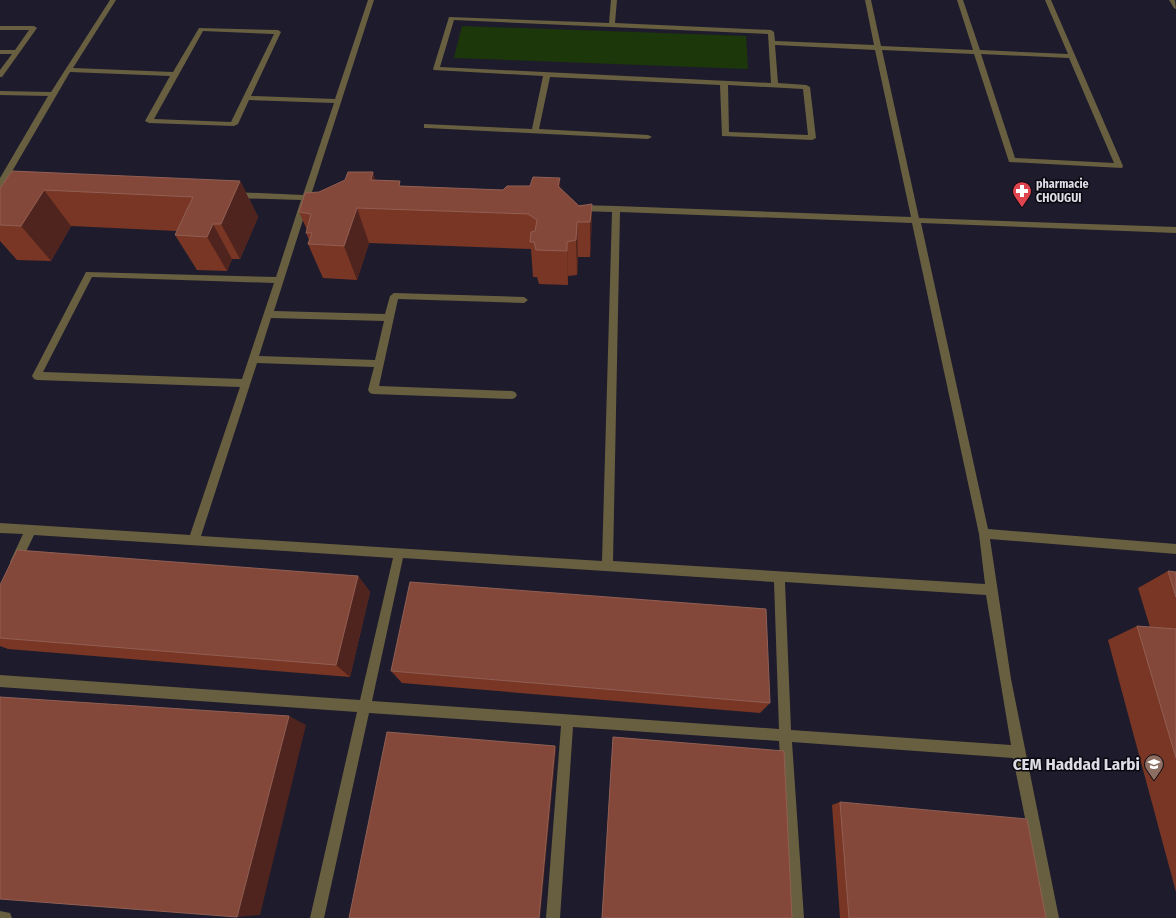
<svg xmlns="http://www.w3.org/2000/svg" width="1176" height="918" font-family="'Fira Sans Condensed',sans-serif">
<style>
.green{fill:#1c3709}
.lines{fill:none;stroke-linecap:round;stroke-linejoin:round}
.street{fill:#685f40;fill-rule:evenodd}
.wall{fill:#793624}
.shaded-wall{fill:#50241e}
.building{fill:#834839;stroke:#915f54}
.labels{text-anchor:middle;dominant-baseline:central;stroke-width:3;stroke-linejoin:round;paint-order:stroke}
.far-poi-label{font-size:12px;font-weight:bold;fill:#dddce7;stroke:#08080e;text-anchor:start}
.near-poi-label{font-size:17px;font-weight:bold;fill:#dddce7;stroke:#08080e;text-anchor:end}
</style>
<rect width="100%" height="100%" fill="#1e1c2c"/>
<path class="green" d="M 462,26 L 746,36 L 748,69 L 454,58 Z"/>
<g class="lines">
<path class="street" d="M 110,0 L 116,0 L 73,68 L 173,72 L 199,28 L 278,30 L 281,32 L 251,96 L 335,99 L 368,0 L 374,0 L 311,195 L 319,196 L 320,198 L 316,201 L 309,201 L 274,311 L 385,314 L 390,296 L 394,293 L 524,297 L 528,300 L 524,303 L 398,299 L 379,386 L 512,391 L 515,392 L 517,395 L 515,398 L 512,399 L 373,394 L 370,393 L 368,390 L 374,367 L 257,363 L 201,536 L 602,561 L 612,212 L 580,211 L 576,208 L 580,205 L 616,206 L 911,217 L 875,50 L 775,45 L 778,83 L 806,85 L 810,87 L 816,138 L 812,140 L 722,136 L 720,85 L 550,77 L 539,129 L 648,135 L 652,137 L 648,139 L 427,128 L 424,128 L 424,124 L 532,129 L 543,76 L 434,70 L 433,69 L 449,17 L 609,23 L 611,0 L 617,0 L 615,23 L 771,30 L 774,32 L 775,41 L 874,45 L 865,0 L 871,0 L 881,46 L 973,50 L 957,0 L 963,0 L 980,50 L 1068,54 L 1045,0 L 1051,0 L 1123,166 L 1122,168 L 1009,162 L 974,54 L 882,50 L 919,218 L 1176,227 L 1176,233 L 921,223 L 988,529 L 1176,544 L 1176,554 L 990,539 L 1011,679 L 1059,918 L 1045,918 L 1013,758 L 792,742 L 804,918 L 790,918 L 779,741 L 573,727 L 560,918 L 546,918 L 561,726 L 369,713 L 324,918 L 310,918 L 357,712 L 0,687 L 0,675 L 360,700 L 393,558 L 34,535 L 19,566 L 15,567 L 11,566 L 10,562 L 23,534 L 0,533 L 0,523 L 190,535 L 240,387 L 37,380 L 34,379 L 32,376 L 86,272 L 276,277 L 301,200 L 234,198 L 230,195 L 234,192 L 303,195 L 334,103 L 249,100 L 238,124 L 234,126 L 149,123 L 145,121 L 170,76 L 70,72 L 3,187 L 0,188 L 0,178 L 48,96 L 0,95 L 0,91 L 51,92 ZM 454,20 L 768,34 L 771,83 L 440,67 ZM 203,31 L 274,34 L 231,122 L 154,119 ZM 981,54 L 1069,58 L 1114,163 L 1015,158 ZM 728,85 L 803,89 L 808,135 L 729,132 ZM 620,212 L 912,223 L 979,534 L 985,584 L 613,561 ZM 92,277 L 274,283 L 242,379 L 43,372 ZM 271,318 L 384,321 L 375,360 L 259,356 ZM 403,558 L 774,582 L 779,729 L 372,701 ZM 785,582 L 986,595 L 1011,745 L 791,730 Z
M 1169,0 L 1175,0 L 1176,9 L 1174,8 Z
M 0,26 L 34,26 L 37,28 L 2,77 L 0,77 L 0,70 L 12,54 L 0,54 L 0,50 L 15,50 L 29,30 L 0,30 Z
M 0,911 L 10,913 L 12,918 L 0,918 Z"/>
</g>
<path class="wall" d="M 560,178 L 560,188 L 579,206 L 592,204 L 591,239 L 590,257 L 578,257 L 577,275 L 568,276 L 568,285 L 539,284 L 537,277 L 533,277 L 531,249 L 369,243 L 357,280 L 323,278 L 308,244 L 309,240 L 306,233 L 307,230 L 299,212 L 319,192 L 375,180 L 401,186 L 503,190 L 530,186 Z
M 240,181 L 258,217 L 240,259 L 232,259 L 227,271 L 197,270 L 175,235 L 177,231 L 71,226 L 51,261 L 17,260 L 0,241 L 0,188 Z
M 1168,571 L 1176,572 L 1176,892 L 1108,640 L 1137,626 L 1150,627 L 1138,588 Z
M 358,576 L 370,592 L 350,677 L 8,649 L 0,646 L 0,585 Z
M 391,671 L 770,703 L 760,713 L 402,683 Z
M 613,737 L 792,918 L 602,918 Z
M 840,802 L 1046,918 L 840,918 L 832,805 Z"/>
<path class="shaded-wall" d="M 373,172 L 384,208 L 371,180 Z
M 560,178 L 561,213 L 558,186 Z
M 240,181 L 258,217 L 240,259 L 221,224 Z
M 44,190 L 71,226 L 51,261 L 21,226 Z
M 592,204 L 591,239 L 590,257 L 590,222 Z
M 357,208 L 369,243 L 357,280 L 344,246 Z
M 577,222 L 578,257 L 577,275 L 576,240 Z
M 213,224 L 232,259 L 227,271 L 207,237 Z
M 567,242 L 568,276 L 568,285 L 567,251 Z
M 358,576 L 370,592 L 350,677 L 336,665 Z
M 289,716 L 306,725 L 260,915 L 237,917 Z
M 555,746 L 556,750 L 540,918 L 539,918 Z"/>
<path class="building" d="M 12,171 L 240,181 L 221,224 L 213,224 L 207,237 L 175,235 L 193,197 L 44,190 L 21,226 L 0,225 L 0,188 Z
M 348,172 L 373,172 L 371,180 L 400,181 L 399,186 L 503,190 L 507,186 L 530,186 L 533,177 L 560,178 L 558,186 L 579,206 L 592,204 L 590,222 L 577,222 L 576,240 L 567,242 L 567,251 L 536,250 L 534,242 L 530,242 L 531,232 L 535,231 L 537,220 L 528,214 L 357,208 L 344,246 L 308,244 L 312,233 L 306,233 L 311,214 L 299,212 L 305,193 L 319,192 L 345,180 Z
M 17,550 L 358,576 L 336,665 L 0,638 L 0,585 Z
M 1168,571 L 1176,572 L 1176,597 Z
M 410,582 L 766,609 L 770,703 L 391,671 Z
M 1137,626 L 1176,629 L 1176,758 Z
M 0,697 L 289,716 L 237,917 L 0,899 Z
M 387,732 L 555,746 L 539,918 L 349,918 Z
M 613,737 L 784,751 L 792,918 L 602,918 Z
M 840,802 L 1027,819 L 1046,918 L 849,918 Z"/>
<defs>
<g id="pharmacy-pin" transform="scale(1)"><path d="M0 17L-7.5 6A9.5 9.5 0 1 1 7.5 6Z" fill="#e0444e" stroke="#08080e"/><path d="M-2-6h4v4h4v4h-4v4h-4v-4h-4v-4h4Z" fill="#fff"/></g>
<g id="school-pin" transform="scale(1)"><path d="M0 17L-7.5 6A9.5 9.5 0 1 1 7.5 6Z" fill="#8d6e63" stroke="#08080e"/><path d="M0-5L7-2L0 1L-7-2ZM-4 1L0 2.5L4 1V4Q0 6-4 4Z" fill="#fff"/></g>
</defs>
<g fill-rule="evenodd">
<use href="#pharmacy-pin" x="1022" y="191"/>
<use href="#school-pin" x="1154" y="764"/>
</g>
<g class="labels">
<g class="far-poi-label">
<text x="1036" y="184">pharmacie<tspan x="1036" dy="14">CHOUGUI</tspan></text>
</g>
<g class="near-poi-label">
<text x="1140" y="764">CEM Haddad Larbi</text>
</g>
</g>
</svg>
